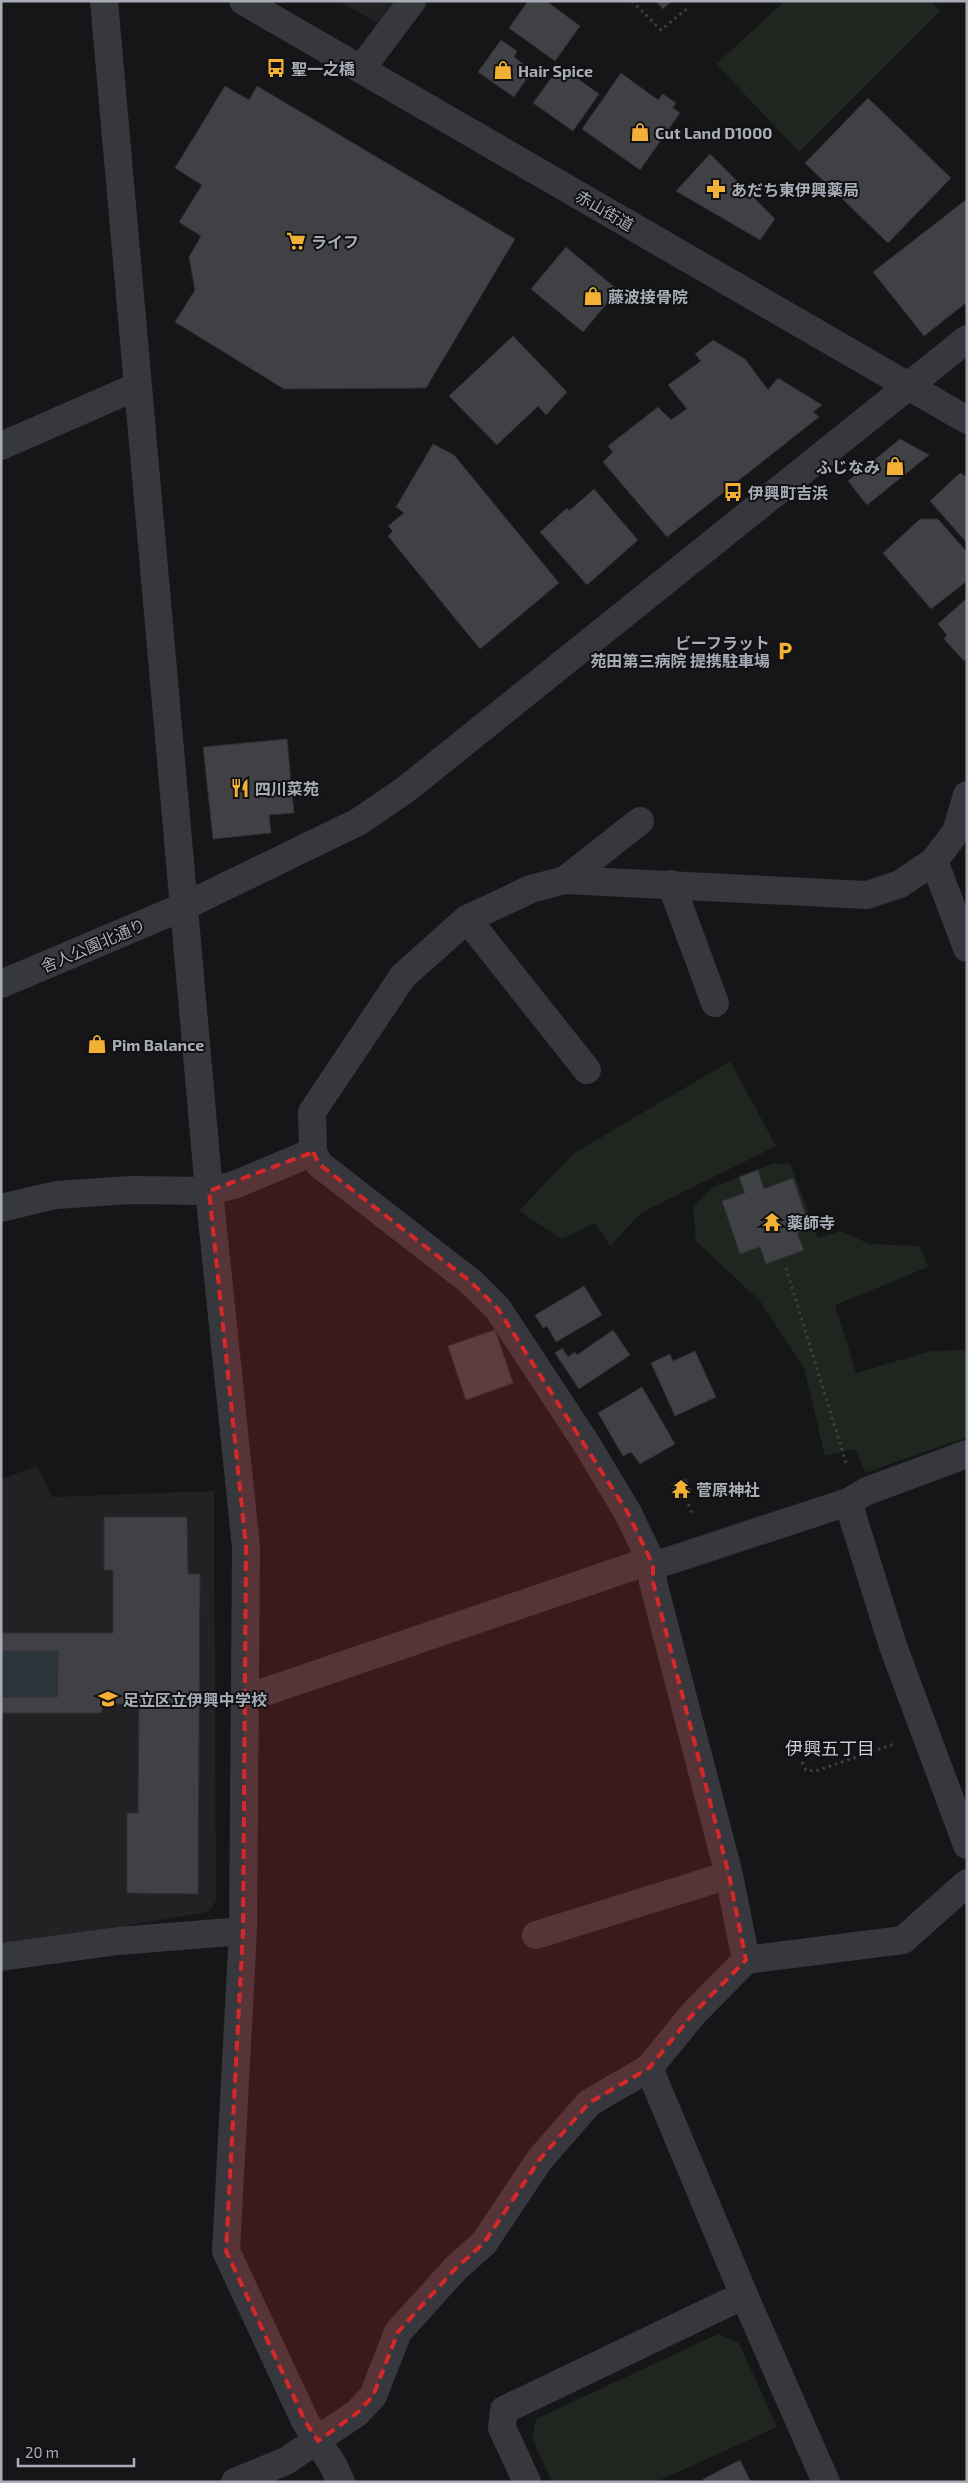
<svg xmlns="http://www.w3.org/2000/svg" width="968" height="2483" font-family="'Exo 2','Noto Sans JP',sans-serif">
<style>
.built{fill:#222225}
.green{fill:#1e261f}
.water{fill:#2c353c}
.building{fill:#404145;stroke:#303034}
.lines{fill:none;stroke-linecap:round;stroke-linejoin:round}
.path{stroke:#3d3f44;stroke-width:3;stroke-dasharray:2.5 4;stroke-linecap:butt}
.minor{stroke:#37383d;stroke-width:28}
.marked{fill:#d62828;fill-opacity:0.2;stroke:#d62828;stroke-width:4;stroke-dasharray:10 6;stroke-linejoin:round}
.labels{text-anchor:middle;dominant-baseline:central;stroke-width:4;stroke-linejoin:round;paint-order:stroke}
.poi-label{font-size:16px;font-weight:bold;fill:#a8adb8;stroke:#111113;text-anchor:start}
.street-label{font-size:16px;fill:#a8adb8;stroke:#111113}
.neighbourhood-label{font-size:18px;fill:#c9ccd4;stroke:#111113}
</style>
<rect width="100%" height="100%" fill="#161618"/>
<path class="built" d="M 339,1 L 394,1 L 377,23 Z
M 37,1466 L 52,1497 L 214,1491 L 216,1901 L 208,1912 L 1,1947 L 1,1479 Z"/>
<path class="green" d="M 785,1 L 930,1 L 940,11 L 799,152 L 716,64 Z
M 730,1061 L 776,1146 L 641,1213 L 610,1246 L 595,1223 L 562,1239 L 519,1211 L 573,1154 Z
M 790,1163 L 818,1238 L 841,1231 L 869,1244 L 920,1246 L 928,1267 L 835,1305 L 856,1373 L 931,1351 L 967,1350 L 967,1437 L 865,1473 L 856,1449 L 825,1456 L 804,1368 L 760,1301 L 696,1241 L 693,1208 L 711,1188 L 772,1164 Z
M 718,2334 L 739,2343 L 777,2427 L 656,2482 L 552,2482 L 532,2438 L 536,2419 Z"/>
<path class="water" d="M 1,1651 L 58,1651 L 57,1697 L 1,1697 Z"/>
<path class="building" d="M 528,1 L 546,1 L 580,26 L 555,61 L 509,28 Z
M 656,1 L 672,1 L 663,9 Z
M 501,40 L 517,51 L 514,57 L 532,71 L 514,97 L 478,72 Z
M 560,66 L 599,94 L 573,131 L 533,103 Z
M 621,73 L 658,100 L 663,94 L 676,103 L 673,108 L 680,113 L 640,170 L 582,129 Z
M 225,86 L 249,100 L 257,86 L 515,239 L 426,388 L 284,389 L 175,322 L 195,290 L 189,257 L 201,236 L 179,222 L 202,185 L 175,168 Z
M 868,98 L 951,178 L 888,243 L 805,163 Z
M 710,154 L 775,219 L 760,240 L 676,191 Z
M 967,199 L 967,302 L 924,336 L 873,272 Z
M 566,247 L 618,290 L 583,332 L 531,289 Z
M 513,336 L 567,392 L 546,415 L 538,406 L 497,445 L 449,396 Z
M 713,340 L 745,359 L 768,390 L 778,378 L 822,405 L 813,412 L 819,417 L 667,537 L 603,462 L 613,452 L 608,446 L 658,407 L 671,420 L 687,409 L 668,385 L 701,361 L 695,354 Z
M 900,439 L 929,455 L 867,505 L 848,481 Z
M 433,444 L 454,455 L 559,583 L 480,649 L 388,536 L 393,531 L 388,526 L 404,513 L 396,507 Z
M 960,473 L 967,477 L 967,543 L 930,501 Z
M 594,489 L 638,540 L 587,585 L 540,532 L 567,508 L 569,511 Z
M 920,519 L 938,519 L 967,552 L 967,581 L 931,609 L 883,553 Z
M 967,598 L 967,659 L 964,661 L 944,639 L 947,635 L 938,624 Z
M 287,739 L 294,813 L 269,815 L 271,833 L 213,839 L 203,747 Z
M 758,1170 L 764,1189 L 793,1178 L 810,1228 L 797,1233 L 804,1250 L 766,1264 L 760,1247 L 740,1254 L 722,1201 L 745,1193 L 739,1177 Z
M 584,1286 L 602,1315 L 556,1342 L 547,1326 L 543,1328 L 535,1315 Z
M 495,1330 L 513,1383 L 466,1400 L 448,1346 Z
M 613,1330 L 630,1355 L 579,1389 L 555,1353 L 562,1348 L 568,1357 L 575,1352 L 577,1355 Z
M 695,1351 L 716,1397 L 675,1416 L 651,1363 L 670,1354 L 673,1361 Z
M 642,1387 L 675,1444 L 640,1464 L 631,1452 L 623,1456 L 598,1413 Z
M 686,1479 L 692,1493 L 678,1500 L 671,1485 Z
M 104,1517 L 187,1517 L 188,1574 L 200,1574 L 198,1894 L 127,1893 L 127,1813 L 138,1813 L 139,1704 L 102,1704 L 102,1713 L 1,1713 L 1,1697 L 57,1697 L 58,1651 L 1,1651 L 1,1633 L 113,1633 L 113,1570 L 104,1570 Z
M 740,2460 L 751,2482 L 705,2482 L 703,2479 Z"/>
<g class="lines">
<path class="path" d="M 632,1 L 661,30 L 689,7
M 786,1268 L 846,1463
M 686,1498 L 693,1516
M 802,1762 L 806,1770 L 816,1771 L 894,1744"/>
<path class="minor" d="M 104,1 L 209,1191 L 246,1547 L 243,1931 L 226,2251 L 305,2421 L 333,2465 L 341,2482
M 243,1 L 967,420
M 361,69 L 412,1
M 1,446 L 138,386
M 934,861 L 967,948
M 565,880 L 640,821
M 671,884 L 715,1003
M 467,919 L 587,1070
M 1,984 L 185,906 L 358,822 L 405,790 L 967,339
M 1,1208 L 56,1195 L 131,1190 L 209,1191 L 234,1185 L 313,1152
M 848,1502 L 893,1646 L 967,1845
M 244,1699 L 640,1564 L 653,1565 L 662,1563 L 848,1502 L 867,1491 L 967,1454
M 536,1935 L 729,1875
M 1,1957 L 118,1941 L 243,1931
M 746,1960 L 729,1875 L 653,1582 L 653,1565 L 628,1513 L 586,1443 L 498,1309 L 471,1282 L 319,1164 L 313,1152 L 312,1112 L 403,976 L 467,919 L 531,889 L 565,880 L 867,895 L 900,884 L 934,861 L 956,832 L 967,795
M 649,2068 L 744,2295 L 826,2482
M 235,2482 L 286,2461 L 357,2413 L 373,2396 L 398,2332 L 456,2268 L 484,2243 L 540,2159 L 589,2103 L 649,2068 L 693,2014 L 746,1960 L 903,1940 L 967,1883
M 527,2482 L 502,2428 L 504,2410 L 744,2295"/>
</g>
<path class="marked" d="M 313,1152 L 319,1164 L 471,1282 L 498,1309 L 628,1513 L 653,1565 L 653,1582 L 729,1875 L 746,1960 L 693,2014 L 649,2068 L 589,2103 L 540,2159 L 484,2243 L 456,2268 L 398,2332 L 373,2396 L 357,2413 L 318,2441 L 305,2421 L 226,2251 L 243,1931 L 246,1547 L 209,1191 Z"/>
<defs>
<g id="bus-bare" transform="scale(1.5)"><path d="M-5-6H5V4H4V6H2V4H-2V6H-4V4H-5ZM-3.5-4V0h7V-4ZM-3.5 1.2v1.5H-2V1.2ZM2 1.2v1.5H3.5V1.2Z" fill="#f2b134" stroke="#111113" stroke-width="2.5" paint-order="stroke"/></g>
<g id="shop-bare" transform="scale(1.5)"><path d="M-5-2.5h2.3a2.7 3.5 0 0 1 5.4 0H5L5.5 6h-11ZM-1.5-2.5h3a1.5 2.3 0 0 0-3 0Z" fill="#f2b134" stroke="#111113" stroke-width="2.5" paint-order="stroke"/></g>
<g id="pharmacy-bare" transform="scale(1.5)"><path d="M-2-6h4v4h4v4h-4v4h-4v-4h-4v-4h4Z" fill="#f2b134" stroke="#111113" stroke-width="2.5" paint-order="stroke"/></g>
<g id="supermarket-bare" transform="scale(1.5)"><path d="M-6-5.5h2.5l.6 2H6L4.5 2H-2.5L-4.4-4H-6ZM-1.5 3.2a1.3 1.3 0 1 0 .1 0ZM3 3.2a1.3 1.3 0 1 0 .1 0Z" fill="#f2b134" stroke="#111113" stroke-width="2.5" paint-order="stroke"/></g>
<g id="parking-bare" transform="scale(1.5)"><path d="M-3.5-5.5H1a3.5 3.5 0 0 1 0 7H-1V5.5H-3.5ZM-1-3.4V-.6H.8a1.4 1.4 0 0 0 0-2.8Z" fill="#f2b134" stroke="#111113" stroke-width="2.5" paint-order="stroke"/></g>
<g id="restaurant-bare" transform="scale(1.5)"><path d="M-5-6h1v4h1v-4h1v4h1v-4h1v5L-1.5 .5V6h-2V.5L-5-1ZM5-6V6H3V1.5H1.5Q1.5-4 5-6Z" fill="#f2b134" stroke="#111113" stroke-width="2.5" paint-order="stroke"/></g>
<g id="temple-bare" transform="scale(1.5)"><path d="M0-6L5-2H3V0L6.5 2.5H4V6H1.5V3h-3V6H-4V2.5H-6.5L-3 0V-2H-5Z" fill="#f2b134" stroke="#111113" stroke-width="2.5" paint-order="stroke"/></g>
<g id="school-bare" transform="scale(1.5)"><path d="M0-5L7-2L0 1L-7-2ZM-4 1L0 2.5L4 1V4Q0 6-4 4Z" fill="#f2b134" stroke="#111113" stroke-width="2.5" paint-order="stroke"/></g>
</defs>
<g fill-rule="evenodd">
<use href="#bus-bare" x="276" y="68"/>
<use href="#shop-bare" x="503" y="70"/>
<use href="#shop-bare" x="640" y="132"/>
<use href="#pharmacy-bare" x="716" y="189"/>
<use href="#supermarket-bare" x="296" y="241"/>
<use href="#shop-bare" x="593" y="296"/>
<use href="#shop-bare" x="895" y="466"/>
<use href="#bus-bare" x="733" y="492"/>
<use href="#parking-bare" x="785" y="651"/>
<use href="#restaurant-bare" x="240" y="788"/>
<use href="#shop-bare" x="97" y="1044"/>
<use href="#temple-bare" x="772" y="1222"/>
<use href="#temple-bare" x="681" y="1489"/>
<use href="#school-bare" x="108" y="1699"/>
</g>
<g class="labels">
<g class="poi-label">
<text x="291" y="68">聖一之橋</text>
<text x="518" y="70">Hair Spice</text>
<text x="655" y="132">Cut Land D1000</text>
<text x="731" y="189">あだち東伊興薬局</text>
<text x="311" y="241">ライフ</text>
<text x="608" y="296">藤波接骨院</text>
<text x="880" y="466" text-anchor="end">ふじなみ</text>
<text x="748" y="492">伊興町吉浜</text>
<text x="770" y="642" text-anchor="end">ビーフラット<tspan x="770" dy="18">苑田第三病院 提携駐車場</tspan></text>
<text x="255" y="788">四川菜苑</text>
<text x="112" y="1044">Pim Balance</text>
<text x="787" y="1222">薬師寺</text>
<text x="696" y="1489">菅原神社</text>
<text x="123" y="1699">足立区立伊興中学校</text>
</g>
<g class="street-label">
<text transform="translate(605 210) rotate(30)">赤山街道</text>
<text transform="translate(93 945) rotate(-23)">舎人公園北通り</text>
</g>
<g class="neighbourhood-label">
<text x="830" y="1748">伊興五丁目</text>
</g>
</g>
<rect width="968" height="2483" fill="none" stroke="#a8adb8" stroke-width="5"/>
<path d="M18 2458v8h116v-8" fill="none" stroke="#a8adb8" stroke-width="2.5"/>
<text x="25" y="2458" font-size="15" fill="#a8adb8" stroke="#111113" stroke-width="4" paint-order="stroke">20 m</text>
</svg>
